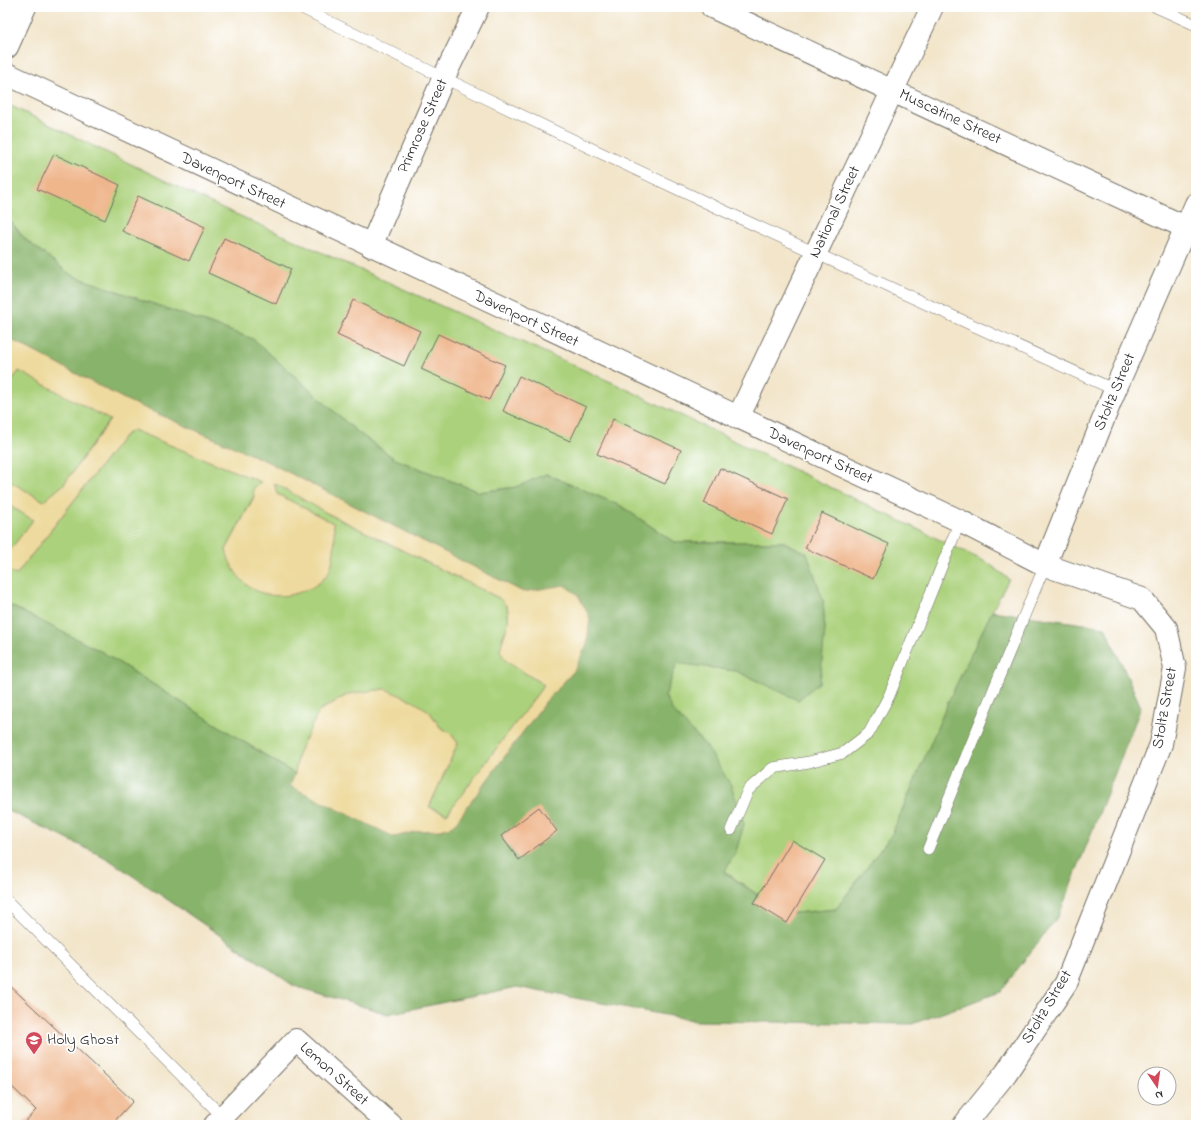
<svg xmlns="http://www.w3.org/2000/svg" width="1203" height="1132" font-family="'Indie Flower',sans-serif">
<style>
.green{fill:#abd17b;stroke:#6b7e53}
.forest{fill:#88b36b;stroke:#5a6f4b}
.sand{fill:#eeda9e;stroke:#8c8264}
.building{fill:#efb68c}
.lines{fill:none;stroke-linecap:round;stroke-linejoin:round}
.lane-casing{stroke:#716c63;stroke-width:12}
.street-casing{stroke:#716c63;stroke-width:24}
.lane{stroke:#fff;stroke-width:11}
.street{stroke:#fff;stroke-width:22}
.labels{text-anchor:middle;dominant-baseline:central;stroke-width:3.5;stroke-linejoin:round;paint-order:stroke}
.street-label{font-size:16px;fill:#2b2b2b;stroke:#fff}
.poi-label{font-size:16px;fill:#2b2b2b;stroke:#fff;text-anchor:start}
</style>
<rect width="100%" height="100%" fill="#fff"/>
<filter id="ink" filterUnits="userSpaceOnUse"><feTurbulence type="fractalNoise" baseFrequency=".025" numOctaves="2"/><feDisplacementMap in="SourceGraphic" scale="8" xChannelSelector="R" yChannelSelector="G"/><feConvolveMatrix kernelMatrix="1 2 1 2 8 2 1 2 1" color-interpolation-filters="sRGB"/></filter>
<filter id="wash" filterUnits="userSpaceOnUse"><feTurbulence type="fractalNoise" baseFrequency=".012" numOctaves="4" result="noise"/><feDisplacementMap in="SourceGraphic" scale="16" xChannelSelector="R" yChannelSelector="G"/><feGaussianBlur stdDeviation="0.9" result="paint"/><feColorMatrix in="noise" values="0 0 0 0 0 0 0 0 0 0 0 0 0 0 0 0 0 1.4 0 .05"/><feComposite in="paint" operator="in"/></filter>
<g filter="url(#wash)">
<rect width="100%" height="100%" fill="#f2e5ca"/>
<path class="green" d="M 7,104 L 209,202 L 620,386 L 988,563 L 1009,579 L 992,611 L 950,698 L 892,834 L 836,909 L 785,914 L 724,871 L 736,852 L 706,746 L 672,710 L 665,696 L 677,663 L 736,671 L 798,700 L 825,630 L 823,600 L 807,553 L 784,542 L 674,542 L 621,506 L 546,474 L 516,487 L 479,492 L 395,459 L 356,431 L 253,339 L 71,275 L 25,239 L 7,217 Z
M 19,371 L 110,419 L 64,484 L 44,501 L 7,480 L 7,387 Z
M 133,430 L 261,482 L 226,550 L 327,575 C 332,557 337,541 333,523 L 277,494 L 274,482 L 325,512 L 499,598 L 507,606 L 509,624 L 502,638 L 506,661 L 544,685 L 447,814 L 429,807 L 458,743 L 450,733 L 440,727 L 429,711 L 349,694 L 319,711 L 298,754 L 295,774 L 102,652 L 7,604 L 7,570 L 16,575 L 124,436 Z
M 7,504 L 33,520 L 7,554 Z"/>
<path class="forest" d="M 7,217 L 25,239 L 71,275 L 253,339 L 356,431 L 395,459 L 479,492 L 516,487 L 546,474 L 621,506 L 674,542 L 784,542 L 807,553 L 823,600 L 825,630 L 820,682 L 798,700 L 736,671 L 677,663 L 665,696 L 672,710 L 706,746 L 731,785 L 744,824 L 736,852 L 724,872 L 785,914 L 836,909 L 892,834 L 950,698 L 992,611 L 1105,627 L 1141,707 L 1059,915 L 1000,992 L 912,1024 L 697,1021 L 517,987 L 388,1014 L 294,986 L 108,859 L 7,810 L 7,604 L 102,652 L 394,837 L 418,831 L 441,830 L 453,826 L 546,701 L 574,671 L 564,586 L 523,592 L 268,462 L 126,400 L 14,341 L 7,350 Z"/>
<path class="sand" d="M 14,341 L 126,400 L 268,462 L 523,592 L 564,585 L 578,595 L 590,618 L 587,644 L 574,671 L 546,701 L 453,826 L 441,830 L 418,831 L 394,837 L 290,786 L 295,774 L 298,754 L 319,711 L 349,694 L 385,689 L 411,700 L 429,711 L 440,727 L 450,733 L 458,743 L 429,807 L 447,814 L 544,685 L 506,661 L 500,651 C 503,633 512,624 507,606 L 499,598 L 325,512 L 274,483 L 277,494 L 333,523 C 336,536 335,566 326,576 C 317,587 307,590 294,594 C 261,602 234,583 226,550 L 254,497 L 253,489 L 261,482 L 133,430 L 124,436 L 16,575 L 7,570 L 7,554 L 33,520 L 7,504 L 7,480 L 44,501 L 64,484 L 110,420 L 19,371 L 7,387 L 7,353 Z"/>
<g id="blocks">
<path class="building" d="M 54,154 L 120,185 L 105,220 L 37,189 Z
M 138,196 L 205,227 L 189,261 L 122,231 Z
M 224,238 L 291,269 L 276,304 L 208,273 Z
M 353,300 L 420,331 L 404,366 L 337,335 Z
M 438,334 L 505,365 L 489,400 L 421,369 Z
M 519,376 L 586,407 L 570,441 L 503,411 Z
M 613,419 L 681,450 L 665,484 L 597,454 Z
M 720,468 L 788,499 L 772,534 L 704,503 Z
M 822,513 L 889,544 L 873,579 L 805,548 Z
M 539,807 L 557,831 L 519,860 L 501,836 Z
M 792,840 L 825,860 L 787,923 L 754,903 Z
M 7,983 L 133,1101 L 111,1125 L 22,1125 L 36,1110 L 7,1082 Z"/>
</g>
</g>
<g filter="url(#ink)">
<use href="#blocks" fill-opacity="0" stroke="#716c63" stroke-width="1"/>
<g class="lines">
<g class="lane-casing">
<path id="lane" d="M 300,7 C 568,141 842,266 1115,390
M 1156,7 L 1196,25
M 731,830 L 748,790 L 773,768 L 809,762 L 843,753 L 869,733 L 889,696 L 960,521
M 928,849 L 1045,565
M 7,901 L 223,1117"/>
</g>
<g class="street-casing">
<path id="street" d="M 712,7 L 1187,228
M 7,47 L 25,7
M 7,74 L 960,521 L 1045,565
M 371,246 L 443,79 L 478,7
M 738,418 L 932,7
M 215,1125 L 296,1040 L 391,1125
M 964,1125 L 1006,1073 L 1066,983 L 1161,744 L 1175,668 L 1166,628 L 1142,599 L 1045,565 L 1115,390 L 1196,204"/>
</g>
<use href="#lane" class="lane"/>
<use href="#street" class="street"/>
</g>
</g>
<defs>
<g id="school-pin" transform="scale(0.9)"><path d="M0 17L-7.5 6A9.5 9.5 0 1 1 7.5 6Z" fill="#d1495b" stroke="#fff"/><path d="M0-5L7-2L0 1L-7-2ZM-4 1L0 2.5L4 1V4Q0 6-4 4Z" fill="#fff"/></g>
</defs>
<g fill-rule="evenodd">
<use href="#school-pin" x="34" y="1040"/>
</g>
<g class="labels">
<g class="street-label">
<text transform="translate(950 117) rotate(25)">Muscatine Street</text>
<text transform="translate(423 126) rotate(-66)">Primrose Street</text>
<text transform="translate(233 181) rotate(25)">Davenport Street</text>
<text transform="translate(835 212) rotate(-65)">National Street</text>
<text transform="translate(526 319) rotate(25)">Davenport Street</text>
<text transform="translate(1115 392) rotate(-67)">Stoltz Street</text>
<text transform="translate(820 456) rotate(25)">Davenport Street</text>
<text transform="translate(1165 708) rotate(-80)">Stoltz Street</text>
<text transform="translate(1047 1007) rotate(-59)">Stoltz Street</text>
<text transform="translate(334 1074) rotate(42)">Lemon Street</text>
</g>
<g class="poi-label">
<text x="47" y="1040">Holy Ghost</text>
</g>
</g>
<rect width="1203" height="1132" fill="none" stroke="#fff" stroke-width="24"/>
<g transform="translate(1157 1086) rotate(167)"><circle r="19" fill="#ffffff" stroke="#aaaaaa"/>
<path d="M0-3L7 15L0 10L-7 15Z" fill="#d1495b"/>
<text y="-6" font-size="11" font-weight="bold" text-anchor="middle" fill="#2b2b2b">N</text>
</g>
</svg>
